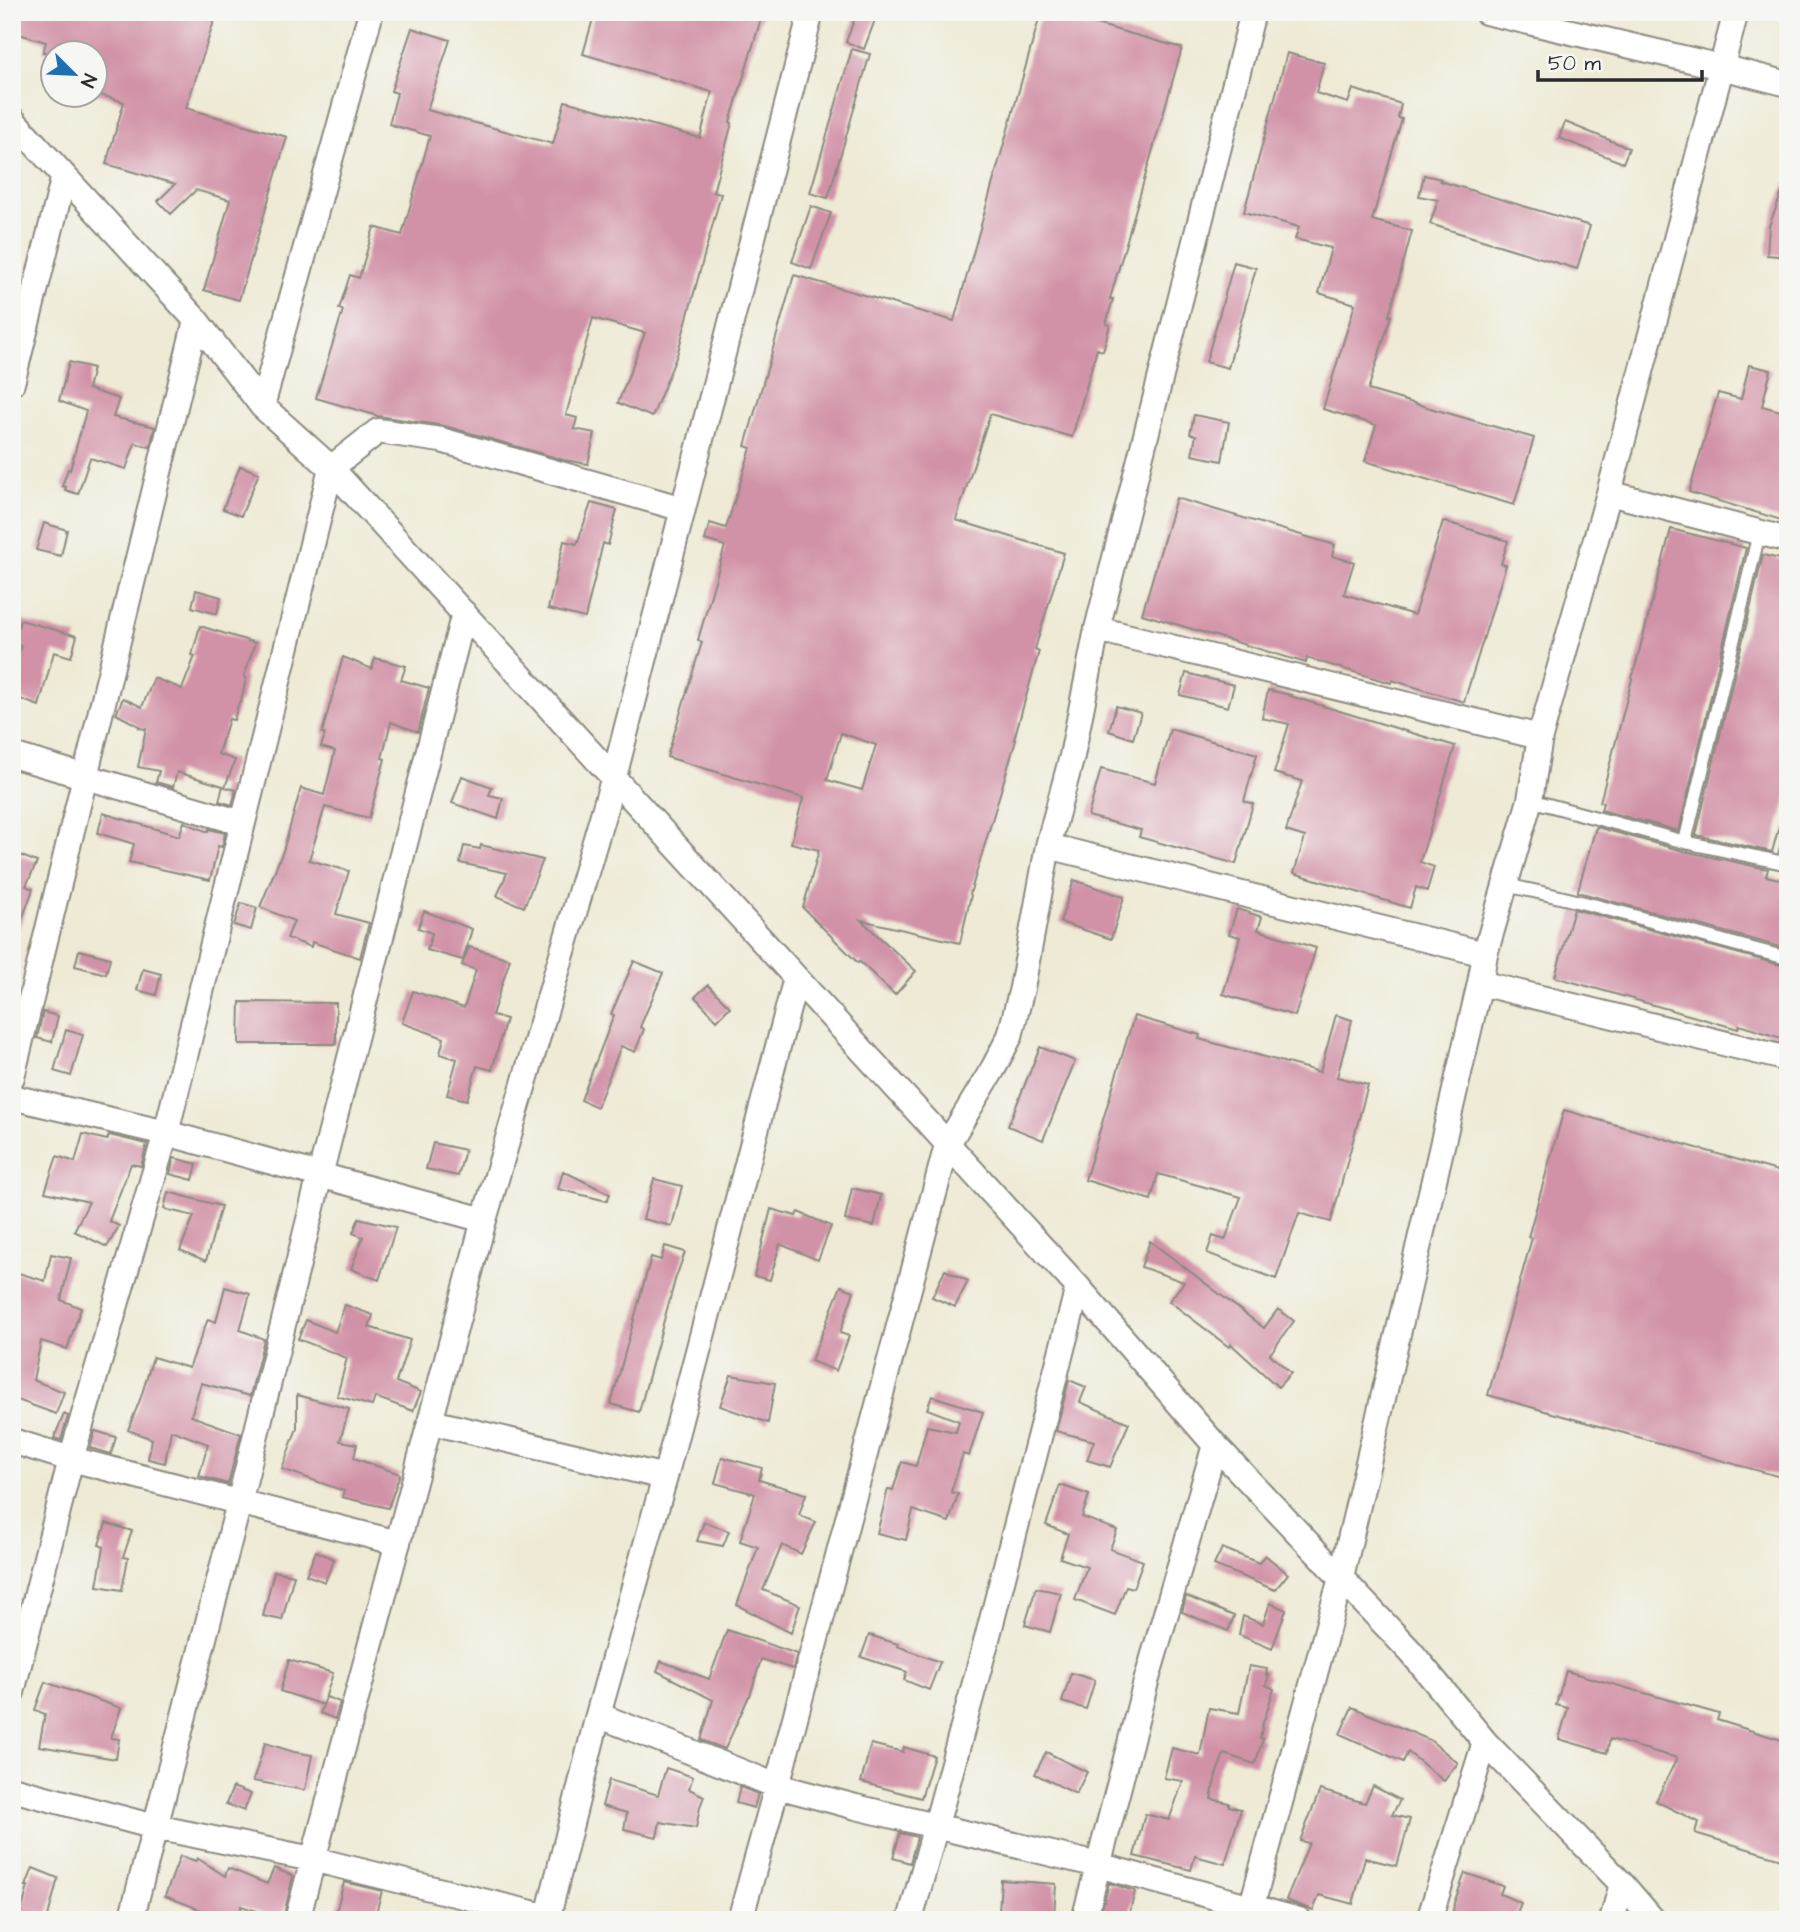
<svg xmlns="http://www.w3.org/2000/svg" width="1800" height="1932" font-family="'Architects Daughter',sans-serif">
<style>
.building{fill:#d191a6;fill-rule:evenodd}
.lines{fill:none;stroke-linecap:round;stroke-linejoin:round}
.lane-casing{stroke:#8c8a80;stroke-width:16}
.street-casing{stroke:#8c8a80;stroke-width:28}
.lane{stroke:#fff;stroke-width:12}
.street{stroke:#fff;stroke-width:24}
</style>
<rect width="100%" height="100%" fill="#f6f6f2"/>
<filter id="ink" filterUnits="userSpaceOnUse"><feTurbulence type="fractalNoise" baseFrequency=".0143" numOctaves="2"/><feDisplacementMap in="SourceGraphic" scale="14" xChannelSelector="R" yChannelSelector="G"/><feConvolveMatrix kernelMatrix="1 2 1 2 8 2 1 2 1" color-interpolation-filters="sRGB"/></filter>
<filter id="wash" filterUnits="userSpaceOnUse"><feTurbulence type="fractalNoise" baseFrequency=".00686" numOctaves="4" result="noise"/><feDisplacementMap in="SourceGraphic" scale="28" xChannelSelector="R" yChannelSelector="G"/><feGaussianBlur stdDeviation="1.57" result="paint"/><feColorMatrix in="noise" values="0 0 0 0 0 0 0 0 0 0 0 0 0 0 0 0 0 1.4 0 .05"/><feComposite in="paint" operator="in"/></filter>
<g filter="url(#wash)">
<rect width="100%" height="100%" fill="#eeead5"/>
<g id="blocks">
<path class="building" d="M 12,12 L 217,12 L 186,108 L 287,137 L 239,300 L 204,290 L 230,200 L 196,190 L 171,214 L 158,201 L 175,184 L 106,164 L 124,102 L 94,93 L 94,52 L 43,52 L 46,42 L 12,32 Z
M 595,12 L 763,12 L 730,122 L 732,123 L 713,192 L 721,194 L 677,355 L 652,417 L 618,403 L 645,333 L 593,318 L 566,415 L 577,418 L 574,429 L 595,433 L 588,464 L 564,460 L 445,426 L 378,416 L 316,398 L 343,310 L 339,309 L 350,275 L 359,278 L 374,227 L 402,235 L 430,136 L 389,124 L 397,93 L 391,91 L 412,28 L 450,40 L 427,110 L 553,144 L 565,101 L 700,138 L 712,92 L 583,54 Z
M 857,12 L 878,12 L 864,49 L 846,42 Z
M 1041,12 L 1053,12 L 1182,48 L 1110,299 L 1113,299 L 1106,324 L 1110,325 L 1103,351 L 1097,349 L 1072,437 L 990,414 L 956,520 L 1064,553 L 1035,649 L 1039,651 L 1014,739 L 1016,740 L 970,894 L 971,895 L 960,943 L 861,920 L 916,971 L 895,995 L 859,961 L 858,963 L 803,908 L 819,850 L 791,843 L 803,798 L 667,757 L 702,642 L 698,640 L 725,546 L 705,540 L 710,523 L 726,528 L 751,448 L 745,446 L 794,275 L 954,321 ZM 841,733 L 876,745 L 862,790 L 827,780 Z
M 852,49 L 870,54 L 828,198 L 810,193 Z
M 1287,53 L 1324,63 L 1316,93 L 1348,103 L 1353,89 L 1401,104 L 1398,118 L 1402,119 L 1372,220 L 1412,231 L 1389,316 L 1391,316 L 1368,390 L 1534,438 L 1514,505 L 1365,461 L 1376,425 L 1323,409 L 1355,304 L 1319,293 L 1331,248 L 1295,239 L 1299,227 L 1244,212 Z
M 1565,122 L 1629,148 L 1623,163 L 1559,138 Z
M 1424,175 L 1441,179 L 1440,181 L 1590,226 L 1577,269 L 1430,224 L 1438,200 L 1419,196 Z
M 1786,182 L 1788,182 L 1788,257 L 1767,255 L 1769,226 Z
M 811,206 L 831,213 L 811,269 L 792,262 Z
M 1234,262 L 1256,268 L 1228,368 L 1206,362 Z
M 69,362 L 93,368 L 88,389 L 119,399 L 113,417 L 155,427 L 150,447 L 135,443 L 126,469 L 90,458 L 78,494 L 65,490 L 66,487 L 62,486 L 68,469 L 70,470 L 86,411 L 59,401 Z
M 1749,365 L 1771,370 L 1762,406 L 1788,413 L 1788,522 L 1689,492 L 1718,393 L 1741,399 Z
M 1194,415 L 1229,422 L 1222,461 L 1192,455 L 1196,435 L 1190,434 Z
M 240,466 L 259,473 L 241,516 L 223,509 Z
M 1176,498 L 1335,545 L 1332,556 L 1354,562 L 1344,594 L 1414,615 L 1443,521 L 1508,541 L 1501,564 L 1506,565 L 1464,702 L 1392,680 L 1391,683 L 1307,658 L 1306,663 L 1142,614 Z
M 591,503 L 617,510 L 608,545 L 603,543 L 585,618 L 548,609 L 564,541 L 577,544 Z
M 44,523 L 67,530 L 61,556 L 36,550 Z
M 1671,529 L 1746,548 L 1679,831 L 1601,810 L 1603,803 L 1600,802 Z
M 1763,555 L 1788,561 L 1788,793 L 1772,852 L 1696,835 Z
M 196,590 L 221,597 L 217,614 L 192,607 Z
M 20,620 L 77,636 L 71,657 L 54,652 L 39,706 L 12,696 L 12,672 L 21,646 L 14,644 Z
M 200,626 L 255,643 L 244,677 L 246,678 L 241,702 L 239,702 L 234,720 L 229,719 L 218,754 L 235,760 L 225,787 L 236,790 L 232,805 L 219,801 L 223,786 L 177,772 L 173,787 L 156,782 L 159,771 L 138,767 L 146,729 L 139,728 L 139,726 L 116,714 L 123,698 L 142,707 L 154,678 L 182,689 L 195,656 L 192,655 Z
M 343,657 L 372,669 L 375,658 L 406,666 L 401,680 L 429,688 L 418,732 L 391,722 L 382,758 L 385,759 L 369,818 L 325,807 L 309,860 L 349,871 L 336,914 L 369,923 L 360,958 L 312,942 L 311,947 L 287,938 L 294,921 L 260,907 L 283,851 L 301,788 L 324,795 L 335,751 L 321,747 L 325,734 L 322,733 Z
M 1186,673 L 1234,685 L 1228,707 L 1180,695 Z
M 1268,690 L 1291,695 L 1290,696 L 1455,746 L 1420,862 L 1434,867 L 1427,891 L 1416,887 L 1410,908 L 1294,873 L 1305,837 L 1286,831 L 1302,781 L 1274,773 L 1289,724 L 1262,718 Z
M 1116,706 L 1141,713 L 1133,739 L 1109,731 Z
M 1170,729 L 1257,754 L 1244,801 L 1253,804 L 1236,864 L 1139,837 L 1141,830 L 1088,816 L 1101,769 L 1155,783 Z
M 462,776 L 492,787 L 489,795 L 503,798 L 498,819 L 452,803 Z
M 103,813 L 179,836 L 184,822 L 208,832 L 209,829 L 225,833 L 222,847 L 218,846 L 210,880 L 129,862 L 134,844 L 98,833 Z
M 1596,827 L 1683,851 L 1768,869 L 1766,876 L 1788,881 L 1788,949 L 1578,892 L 1578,890 Z
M 481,845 L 543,860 L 524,907 L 497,896 L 507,873 L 460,863 L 464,846 L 480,849 Z
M 12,852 L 37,862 L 26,886 L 33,889 L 15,939 L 12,939 Z
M 1074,880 L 1124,897 L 1111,939 L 1060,922 Z
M 241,903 L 257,908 L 251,930 L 234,925 Z
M 1237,909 L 1262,917 L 1258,930 L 1316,948 L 1295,1016 L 1223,994 L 1240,937 L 1229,934 Z
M 1574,909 L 1788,967 L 1788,1040 L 1739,1025 L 1738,1029 L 1555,977 Z
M 424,911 L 472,929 L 463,960 L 427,950 L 432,933 L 418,928 Z
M 469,947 L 510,959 L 492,1015 L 506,1019 L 492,1070 L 477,1066 L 467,1100 L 447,1095 L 457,1059 L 440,1054 L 444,1038 L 402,1023 L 413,991 L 464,1008 L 476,970 L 462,965 Z
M 79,950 L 110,958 L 106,974 L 75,966 Z
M 634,961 L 663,973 L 640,1027 L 644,1029 L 635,1052 L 621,1046 L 597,1107 L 581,1100 L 614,1015 L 611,1014 Z
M 143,969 L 161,974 L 156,995 L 137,990 Z
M 708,985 L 730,1007 L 717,1020 L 695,997 Z
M 240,1002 L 336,1003 L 336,1044 L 239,1044 Z
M 43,1012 L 58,1016 L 52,1042 L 37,1038 Z
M 1336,1015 L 1352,1020 L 1337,1077 L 1368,1085 L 1331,1222 L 1299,1213 L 1276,1279 L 1207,1253 L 1213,1236 L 1225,1240 L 1241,1197 L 1158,1174 L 1151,1200 L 1085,1180 L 1134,1016 L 1200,1035 L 1199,1039 L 1320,1072 Z
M 66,1030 L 83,1035 L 71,1076 L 54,1071 Z
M 1040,1047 L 1075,1061 L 1043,1140 L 1008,1126 Z
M 1564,1110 L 1788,1174 L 1788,1479 L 1488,1395 L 1532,1238 L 1528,1237 Z
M 83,1134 L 107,1140 L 109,1135 L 147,1144 L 141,1166 L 131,1164 L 109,1221 L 119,1226 L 107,1247 L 74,1231 L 89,1202 L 45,1192 L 57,1156 L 75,1162 Z
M 433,1143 L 465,1150 L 458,1176 L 426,1169 Z
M 174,1158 L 197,1164 L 193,1180 L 170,1174 Z
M 563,1171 L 610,1194 L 607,1201 L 558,1189 Z
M 654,1179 L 682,1186 L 672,1226 L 643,1219 Z
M 852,1188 L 881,1195 L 874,1226 L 845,1220 Z
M 168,1192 L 221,1206 L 206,1261 L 180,1250 L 194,1216 L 164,1209 Z
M 771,1209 L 796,1216 L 798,1212 L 831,1226 L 818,1260 L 780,1244 L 770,1280 L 754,1276 Z
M 359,1218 L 396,1227 L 379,1280 L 351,1269 L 363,1237 L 353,1233 Z
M 1150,1241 L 1264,1328 L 1278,1309 L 1294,1321 L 1270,1354 L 1291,1373 L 1278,1387 L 1231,1344 L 1229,1347 L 1169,1301 L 1184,1282 L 1141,1267 Z
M 665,1246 L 685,1252 L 675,1280 L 639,1412 L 611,1404 L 651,1257 L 661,1260 Z
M 51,1254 L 71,1258 L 61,1300 L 81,1308 L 67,1349 L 41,1341 L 33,1380 L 64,1392 L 56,1414 L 12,1398 L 12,1271 L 45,1281 Z
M 945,1270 L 968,1281 L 955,1307 L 932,1297 Z
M 841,1286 L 854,1291 L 840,1333 L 849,1336 L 836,1371 L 811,1361 Z
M 225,1287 L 250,1294 L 240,1330 L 264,1339 L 250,1396 L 201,1383 L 191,1416 L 241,1434 L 228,1484 L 199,1476 L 208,1444 L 171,1430 L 165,1463 L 148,1459 L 152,1439 L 128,1430 L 141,1397 L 153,1357 L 189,1368 L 208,1319 L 216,1322 Z
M 345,1305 L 373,1315 L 369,1327 L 410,1340 L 396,1382 L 421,1392 L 413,1411 L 375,1397 L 372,1406 L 337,1396 L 347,1358 L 298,1339 L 306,1320 L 335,1332 Z
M 731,1375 L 775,1383 L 768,1423 L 720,1406 Z
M 1069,1380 L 1086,1387 L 1080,1402 L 1129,1423 L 1110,1467 L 1087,1460 L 1094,1441 L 1056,1431 Z
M 297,1395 L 349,1409 L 340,1441 L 357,1444 L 354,1458 L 400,1474 L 388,1508 L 342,1497 L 344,1491 L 282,1469 L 297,1428 Z
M 932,1396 L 983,1412 L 969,1456 L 963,1454 L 951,1492 L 958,1494 L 949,1522 L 913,1510 L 906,1540 L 877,1533 L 888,1489 L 893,1490 L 902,1462 L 916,1466 L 927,1426 L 956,1432 L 959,1421 L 927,1409 Z
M 64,1414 L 68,1416 L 61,1440 L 54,1438 Z
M 95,1431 L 116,1437 L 111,1454 L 90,1448 Z
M 722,1457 L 762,1468 L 759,1480 L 806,1494 L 799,1515 L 816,1522 L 801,1554 L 782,1545 L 763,1590 L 800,1605 L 791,1633 L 737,1605 L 758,1547 L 740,1541 L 755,1494 L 715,1483 Z
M 1060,1485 L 1089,1495 L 1082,1517 L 1117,1530 L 1110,1549 L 1143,1561 L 1133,1588 L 1126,1586 L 1115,1615 L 1075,1600 L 1087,1567 L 1060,1558 L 1068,1534 L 1046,1525 Z
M 704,1522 L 729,1531 L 723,1546 L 697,1541 Z
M 106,1523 L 132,1531 L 123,1557 L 128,1558 L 122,1590 L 97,1586 L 104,1547 L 99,1545 Z
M 1222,1548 L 1259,1563 L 1265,1555 L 1288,1574 L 1275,1590 L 1214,1565 Z
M 316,1551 L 334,1559 L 325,1582 L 306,1575 Z
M 274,1571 L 294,1575 L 282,1620 L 263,1616 Z
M 1036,1588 L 1061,1593 L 1050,1632 L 1025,1625 Z
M 1186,1596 L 1234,1616 L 1228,1631 L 1182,1612 Z
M 1270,1603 L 1286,1610 L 1272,1649 L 1239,1635 L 1243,1616 L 1263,1624 Z
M 727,1630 L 797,1654 L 793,1669 L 761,1659 L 750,1696 L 749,1696 L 725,1749 L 701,1740 L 713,1700 L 657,1671 L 661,1661 L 709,1679 Z
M 869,1635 L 898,1644 L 897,1646 L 940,1662 L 929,1690 L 904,1680 L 907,1672 L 861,1657 Z
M 289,1660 L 333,1673 L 323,1705 L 280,1691 Z
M 1249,1666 L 1267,1669 L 1266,1675 L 1269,1675 L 1266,1685 L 1274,1689 L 1263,1723 L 1260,1738 L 1263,1739 L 1255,1764 L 1224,1754 L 1216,1775 L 1211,1799 L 1229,1803 L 1229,1806 L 1241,1809 L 1225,1864 L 1195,1856 L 1191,1870 L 1134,1856 L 1145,1814 L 1169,1820 L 1183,1781 L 1164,1778 L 1172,1748 L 1200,1755 L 1209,1708 L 1239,1713 Z
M 1566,1671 L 1719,1714 L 1717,1720 L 1788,1742 L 1788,1861 L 1695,1833 L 1698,1822 L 1656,1801 L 1677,1758 L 1610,1739 L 1607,1753 L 1559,1739 L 1568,1708 L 1556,1705 Z
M 1071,1673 L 1095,1680 L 1086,1709 L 1062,1702 Z
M 45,1682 L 121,1708 L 111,1738 L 119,1739 L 116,1759 L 39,1746 L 45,1714 L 35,1710 Z
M 326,1697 L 340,1702 L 335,1719 L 320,1713 Z
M 1352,1707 L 1430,1740 L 1458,1763 L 1444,1781 L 1408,1752 L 1403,1762 L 1340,1734 Z
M 265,1743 L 294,1752 L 312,1755 L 305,1790 L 253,1781 Z
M 871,1744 L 903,1752 L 904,1747 L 934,1756 L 921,1798 L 861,1782 Z
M 1046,1752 L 1087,1772 L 1076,1794 L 1035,1774 Z
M 666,1768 L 693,1777 L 689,1789 L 704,1796 L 700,1807 L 696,1828 L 660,1822 L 657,1837 L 624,1829 L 627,1813 L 602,1806 L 609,1780 L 658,1795 Z
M 1373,1786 L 1400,1800 L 1392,1815 L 1410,1819 L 1397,1866 L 1365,1858 L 1353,1904 L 1319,1895 L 1313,1910 L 1286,1900 L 1309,1843 L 1300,1841 L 1320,1790 L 1365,1803 Z
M 233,1787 L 251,1794 L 244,1811 L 226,1804 Z
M 740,1787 L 758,1794 L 754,1808 L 736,1803 Z
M 900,1833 L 917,1837 L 910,1863 L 893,1858 Z
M 180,1856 L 196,1861 L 197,1858 L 225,1876 L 228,1868 L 267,1884 L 274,1868 L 293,1876 L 283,1919 L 241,1906 L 240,1920 L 222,1917 L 223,1915 L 201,1910 L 165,1896 Z
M 33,1868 L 58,1878 L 47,1920 L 19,1920 L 28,1886 L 26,1886 Z
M 1465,1873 L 1503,1886 L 1500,1894 L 1521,1903 L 1514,1920 L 1452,1920 L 1454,1903 Z
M 1001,1880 L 1056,1884 L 1054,1916 L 999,1912 Z
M 344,1882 L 382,1891 L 374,1920 L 334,1920 Z
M 1109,1883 L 1135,1891 L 1128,1920 L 1099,1920 Z"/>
</g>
</g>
<g filter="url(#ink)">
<use href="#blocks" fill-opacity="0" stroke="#8c8a80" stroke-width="2"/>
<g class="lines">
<g class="lane-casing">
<path id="lane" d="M 1530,800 L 1685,842 L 1788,864
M 1685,842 L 1759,533
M 1783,863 L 1788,845
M 1504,885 C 1600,903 1693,935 1788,958"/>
</g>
<g class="street-casing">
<path id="street" d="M 1486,12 L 1721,67 L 1788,84
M 12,119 L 196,320 L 262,406 L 331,468 L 1078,1287 L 1215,1445 L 1411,1652 L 1485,1742 L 1622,1884 L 1653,1920
M 12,383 L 64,176
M 262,406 L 371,12
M 1609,493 L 1788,540
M 1097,629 L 1540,737
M 12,755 L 242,823
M 1048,846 L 1485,954
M 1480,983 L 1788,1059
M 12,1077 L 196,320
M 12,1097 L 166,1133 L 484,1220
M 431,1422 L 665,1477
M 12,1441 L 71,1459 L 398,1543
M 12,1692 L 71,1459 L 166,1133 L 331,468 L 378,431 L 441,440 L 683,509
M 598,1715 L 777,1786 L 856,1807 L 1098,1865 L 1299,1920
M 12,1789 L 155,1827 L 312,1859 L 548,1917
M 131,1920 L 239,1503 L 320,1175 L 464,613
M 297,1920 L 484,1220 L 614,777 L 811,12
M 547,1920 L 598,1715 L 665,1477 L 796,978
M 740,1920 L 777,1786 L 947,1145 L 994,1067 L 1010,1036 L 1022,988 L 1048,846 L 1072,756 L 1097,629 L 1253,12
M 910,1920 L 987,1639 L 1078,1287
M 1084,1920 L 1146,1682 L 1215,1445
M 1248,1920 L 1341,1578 L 1480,983 L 1485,954 L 1530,800 L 1540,737 L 1609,493 L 1736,12
M 1429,1920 L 1485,1742
M 1612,1920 L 1622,1884"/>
</g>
<use href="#lane" class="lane"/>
<use href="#street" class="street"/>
</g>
</g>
<rect width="1800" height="1932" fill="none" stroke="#f6f6f2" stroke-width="42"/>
<g transform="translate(74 74) rotate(114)"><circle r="33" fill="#f6f6f2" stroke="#a5a5a2" stroke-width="2"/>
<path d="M0-5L12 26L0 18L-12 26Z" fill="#1f6fb2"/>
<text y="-10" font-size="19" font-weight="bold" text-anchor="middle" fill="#2b2b2b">N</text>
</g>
<path d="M1538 70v10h164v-10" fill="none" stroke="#2b2b2b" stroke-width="3.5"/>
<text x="1548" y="70" font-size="21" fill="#2b2b2b" stroke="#f6f6f2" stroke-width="5" paint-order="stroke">50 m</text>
</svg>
